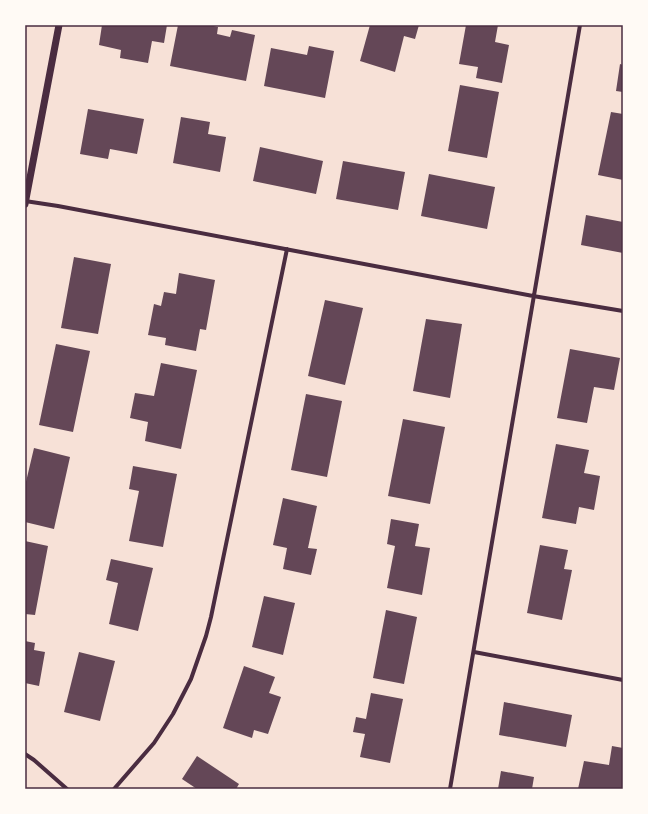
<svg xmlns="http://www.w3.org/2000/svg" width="648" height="814" font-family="Arial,sans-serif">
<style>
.building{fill:#644757}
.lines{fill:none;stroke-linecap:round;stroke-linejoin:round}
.minor{stroke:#4a2c40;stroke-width:4}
.tertiary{stroke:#4a2c40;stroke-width:7}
.neatline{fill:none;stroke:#4a2c40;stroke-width:1.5}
</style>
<rect width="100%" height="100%" fill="#f7e1d7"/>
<path class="building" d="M 102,25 L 167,25 L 164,43 L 152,41 L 148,63 L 120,58 L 121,50 L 99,45 Z
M 178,25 L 209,25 L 218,27 L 217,34 L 230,37 L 232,30 L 255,35 L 246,81 L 170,66 Z
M 370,25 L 419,25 L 415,39 L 404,36 L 395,72 L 360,61 Z
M 466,25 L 498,25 L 495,42 L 509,45 L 502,83 L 476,78 L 478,67 L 459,64 Z
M 309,46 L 334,51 L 325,98 L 264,86 L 271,48 L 307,55 Z
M 620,64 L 623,65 L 623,92 L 616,91 Z
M 460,85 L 499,92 L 487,158 L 448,151 Z
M 88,109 L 144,119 L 137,154 L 110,149 L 108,159 L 80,154 Z
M 611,112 L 623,114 L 623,180 L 598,175 Z
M 181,117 L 210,122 L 208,134 L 226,137 L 220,172 L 173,163 Z
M 260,147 L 323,161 L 316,194 L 253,181 Z
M 343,161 L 405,172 L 398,210 L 336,199 Z
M 429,174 L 495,187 L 487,229 L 421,216 Z
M 586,215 L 623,222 L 623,253 L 581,245 Z
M 74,257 L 111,264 L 98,334 L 61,328 Z
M 179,273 L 215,280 L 206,330 L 200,329 L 196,351 L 165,345 L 166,338 L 148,335 L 154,304 L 161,306 L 164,292 L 176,294 Z
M 325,300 L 363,308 L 345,385 L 308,376 Z
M 426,319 L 462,324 L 450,398 L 413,391 Z
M 56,344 L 90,351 L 73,432 L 39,425 Z
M 570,349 L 620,358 L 614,390 L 594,387 L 587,423 L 557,418 Z
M 161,363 L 197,370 L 181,449 L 145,441 L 148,422 L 130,418 L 135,393 L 154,396 Z
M 306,394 L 342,401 L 327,477 L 291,470 Z
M 403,419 L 445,427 L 430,504 L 388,496 Z
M 556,444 L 589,450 L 584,473 L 600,476 L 594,510 L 579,507 L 576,524 L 542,518 Z
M 34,448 L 70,457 L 54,529 L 25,522 L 25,486 Z
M 133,466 L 177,474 L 163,547 L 129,541 L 139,491 L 129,489 Z
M 283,498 L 317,506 L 308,548 L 317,549 L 311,575 L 283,569 L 287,548 L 273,545 Z
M 391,519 L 419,524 L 415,546 L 430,548 L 422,595 L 387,588 L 395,546 L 387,544 Z
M 25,541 L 48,546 L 35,615 L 25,614 Z
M 540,545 L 568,550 L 564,569 L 572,570 L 562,620 L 527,613 Z
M 111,559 L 153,568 L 138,631 L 109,624 L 118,583 L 106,580 Z
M 264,596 L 295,603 L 283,655 L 252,647 Z
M 386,610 L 417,617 L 404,684 L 373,678 Z
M 25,641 L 35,643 L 34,650 L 45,652 L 39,686 L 25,683 Z
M 79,652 L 115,661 L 100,721 L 64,712 Z
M 244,666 L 275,677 L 269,693 L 281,697 L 268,734 L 254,730 L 252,738 L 223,728 Z
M 371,693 L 403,699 L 390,763 L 360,757 L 365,734 L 353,732 L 356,717 L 366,719 Z
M 504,702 L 572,715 L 566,747 L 499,735 Z
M 612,746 L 623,748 L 623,789 L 578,789 L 584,761 L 609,765 Z
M 197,756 L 239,784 L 236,789 L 197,789 L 182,779 Z
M 501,771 L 534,777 L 532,789 L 498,789 Z"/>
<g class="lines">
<path class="minor" d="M 25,201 L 58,206 L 533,296 L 623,311
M 474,652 L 623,680
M 25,754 L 34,760 L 67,789
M 114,789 L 154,743 L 173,714 L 191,679 L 206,636 L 211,617 L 287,249
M 450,789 L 580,25"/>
<path class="tertiary" d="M 25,204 L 59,25"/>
</g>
<rect width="648" height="814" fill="none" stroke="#fffaf5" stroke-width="52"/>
<rect x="26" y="26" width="596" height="762" class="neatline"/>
</svg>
